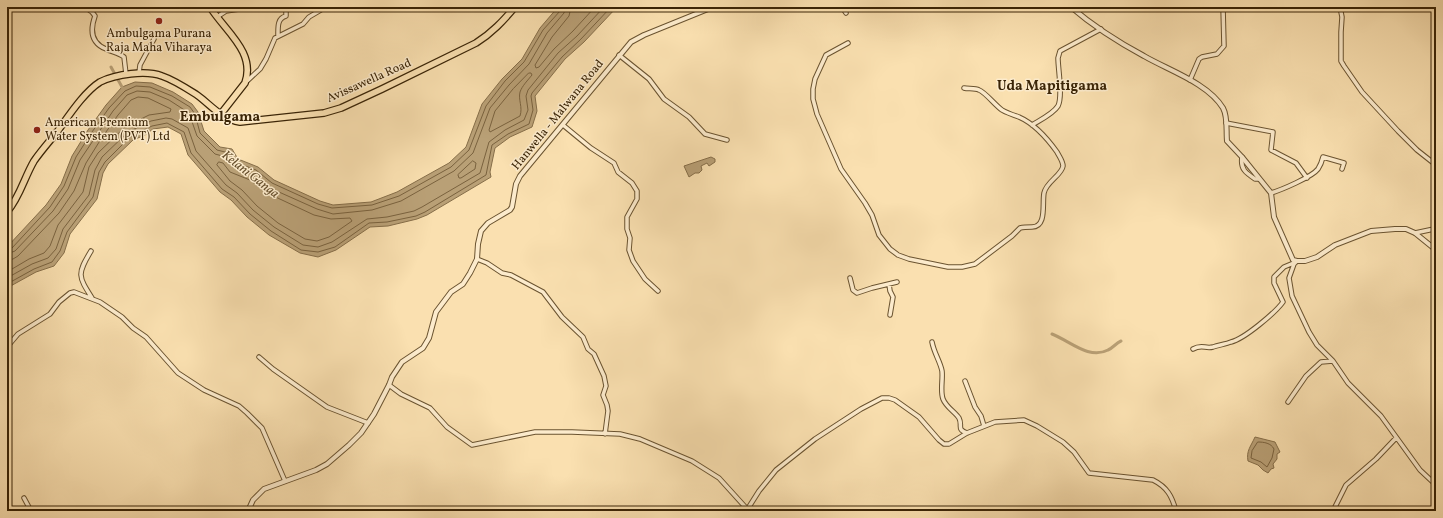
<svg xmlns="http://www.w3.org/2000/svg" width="1443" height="518" font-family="Vollkorn,serif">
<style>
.water{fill:#b9a076;stroke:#866e49}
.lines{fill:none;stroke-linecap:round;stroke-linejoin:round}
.shore{stroke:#7a623e;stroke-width:1}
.canal{stroke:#b9a076;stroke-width:3}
.minor-casing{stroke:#6a5330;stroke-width:5.5}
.tertiary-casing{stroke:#6a5330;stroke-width:6}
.primary-casing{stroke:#3a2406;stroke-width:8}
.minor{stroke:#fcebcc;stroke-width:3.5}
.tertiary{stroke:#fcebcc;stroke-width:4}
.primary{stroke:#fae0b0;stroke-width:5.5}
.poi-dot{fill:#8f2418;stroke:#fcebcc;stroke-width:1.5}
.labels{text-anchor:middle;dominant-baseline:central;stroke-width:3;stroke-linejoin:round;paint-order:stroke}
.poi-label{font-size:12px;fill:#3a2406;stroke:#fcebcc}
.street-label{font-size:12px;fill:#3a2406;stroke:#fcebcc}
.water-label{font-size:13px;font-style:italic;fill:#664f2d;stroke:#fcebcc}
.quarter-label{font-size:14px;font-weight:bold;fill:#3a2406;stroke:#fcebcc}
</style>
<rect width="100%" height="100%" fill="#fae0b0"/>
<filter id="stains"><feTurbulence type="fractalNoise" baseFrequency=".005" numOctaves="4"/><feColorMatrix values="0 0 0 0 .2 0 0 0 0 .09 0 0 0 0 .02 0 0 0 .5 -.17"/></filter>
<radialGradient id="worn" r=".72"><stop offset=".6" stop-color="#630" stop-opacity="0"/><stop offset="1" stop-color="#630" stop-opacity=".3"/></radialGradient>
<path class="water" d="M 558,7 L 617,7 L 584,42 L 565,59 L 535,96 L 537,111 L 532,127 L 510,137 L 495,148 L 490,172 L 491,177 L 427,215 L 417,219 L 388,226 L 370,227 L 336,250 L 318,257 L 300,253 L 269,235 L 247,217 L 231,200 L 220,192 L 188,155 L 181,134 L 168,127 L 153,129 L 145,135 L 133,140 L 108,164 L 103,173 L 97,199 L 70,234 L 64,253 L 54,266 L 36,272 L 7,288 L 7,247 L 46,205 L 61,184 L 72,156 L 88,130 L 106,105 L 122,87 L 135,82 L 152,83 L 173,92 L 192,104 L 198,112 L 204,131 L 220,147 L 232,149 L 238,159 L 258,167 L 274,180 L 320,201 L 333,205 L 371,202 L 397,192 L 449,163 L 466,147 L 482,104 L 502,79 L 522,59 L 540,28 Z
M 711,157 L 715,159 L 715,162 L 709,166 L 707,163 L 701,166 L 702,170 L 699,173 L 695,173 L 689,177 L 684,166 Z
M 1255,437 L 1275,442 L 1280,452 L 1277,454 L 1277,459 L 1273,464 L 1274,468 L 1271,469 L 1268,473 L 1263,470 L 1258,465 L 1248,461 C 1246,451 1251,446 1255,437 Z"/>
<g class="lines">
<path class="shore" d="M 571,7 L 569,16 L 552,37 L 535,65 L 536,68 L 539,67 L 554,49 L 573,31 L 595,7
M 529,73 L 531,73 L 532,75 C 528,80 522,86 520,92 C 518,100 523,107 520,116 L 490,132 L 489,130 L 495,111 L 513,89 Z
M 473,161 L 476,163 L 475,169 L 461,178 L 459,178 L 458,175 Z
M 219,162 L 223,163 L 230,172 L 250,180 L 267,193 L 314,215 L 331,219 L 350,218 L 352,221 L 329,237 L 317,241 L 305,239 L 278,223 L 257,206 L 242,190 L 230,181 L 217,165 Z
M 7,249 L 12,248 L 50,207 L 64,186 L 76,157 L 92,132 L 109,108 L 125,91 L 136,86 L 150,87 L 172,96 L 190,107 L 195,114 L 200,133 L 217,150 L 229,153 L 235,162 L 256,170 L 272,183 L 318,204 L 332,208 L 372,205 L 399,196 L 451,167 L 469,150 L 486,106 L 505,81 L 524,62 L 543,30 L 560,11 L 560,7
M 7,254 L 15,251 L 53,211 L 68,189 L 80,160 L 113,111 L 127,95 L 137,91 L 150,92 L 169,100 L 186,111 L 190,116 L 197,136 L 215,154 L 226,157 L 232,166 L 253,175 L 270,188 L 317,209 L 333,214 L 372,210 L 401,201 L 454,171 L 473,153 L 490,108 L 509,85 L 529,64 L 547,33 L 564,13 L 565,7
M 7,260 L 13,259 L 18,256 L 59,213 L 74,191 L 86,163 L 101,139 L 118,115 L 131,100 L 138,97 L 148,98 L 171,109 L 170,112 L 149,115 L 125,127 L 98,153 L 89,167 L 83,192 L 58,225 L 50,246 L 44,253 L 29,259 L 7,272
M 7,278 L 32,264 L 48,258 L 56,249 L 63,229 L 89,195 L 95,170 L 102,157 L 128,132 L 151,121 L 166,118 L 172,119 L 188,128 L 196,151 L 226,185 L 237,193 L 253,210 L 274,227 L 303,245 L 318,247 L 332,242 L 367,219 L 387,217 L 414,211 L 422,207 L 480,173 L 489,142 L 505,130 L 524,120 L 528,110 L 526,96 L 528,90 L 558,53 L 577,36 L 604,7
M 7,284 L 34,269 L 52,262 L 60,251 L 67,232 L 93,197 L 99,172 L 105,162 L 130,137 L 152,126 L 167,123 L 184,132 L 191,153 L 222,189 L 234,197 L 250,214 L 271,231 L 301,250 L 318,252 L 335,247 L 369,223 L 387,222 L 416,216 L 425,212 L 486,175 L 492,145 L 508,134 L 529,124 L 533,110 L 531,96 L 532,93 L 562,57 L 581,39 L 611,7
M 1258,442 C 1264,442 1271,443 1274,449 L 1272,458 L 1267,467 L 1261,462 L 1251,458 L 1252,451 Z"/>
<path class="canal" d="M 111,67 L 122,87
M 1052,334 C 1070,341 1089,360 1108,350 C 1113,348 1116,343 1121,341"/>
<g class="minor-casing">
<path id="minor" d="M 85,7 L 92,12 L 95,16 C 90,30 91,43 106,49 C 112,52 119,53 124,57 L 126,74
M 842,7 L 846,13
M 1340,7 L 1342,17 L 1341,32 L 1341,61 L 1344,66 L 1362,92 L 1398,131 L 1417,150 L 1436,165
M 217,17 L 226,11 L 246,8 L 247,7
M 278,36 C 278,28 277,18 286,16 L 286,7
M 848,43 L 826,55 L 815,79 L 813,89 L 813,99 L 817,114 L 841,169 L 865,203 L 872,215 L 879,235 L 890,249 L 898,255 L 909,259 L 948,267 L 962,267 L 975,264 L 1012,236 L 1020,228 C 1024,227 1028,227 1032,227 C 1047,227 1042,204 1044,193 C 1046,182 1062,175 1063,166 C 1063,161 1059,156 1057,152 C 1047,138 1035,124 1019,117 C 1013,115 1007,113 1002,110 C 995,105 985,92 979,90 C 975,88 968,89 964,88
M 619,55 L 649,79 L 664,99 L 689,117 L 705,134 L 727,140
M 139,73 L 140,65 L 154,39
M 1190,80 L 1199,59 L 1202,57 L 1217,54 L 1224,46 L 1223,7
M 246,82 L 260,69 L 266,59 L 275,38 L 303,24 L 309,17 L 326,7
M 1226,123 L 1273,132 L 1271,150 L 1296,163 L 1307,178
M 563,125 L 591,148 L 614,163 L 618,172 L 632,183 L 637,191 L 637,199 L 627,217 L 627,229 L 630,238 L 629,250 L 633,261 L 645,279 L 658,291
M 1032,125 C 1040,120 1053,114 1058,106 C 1063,96 1058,69 1058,58 L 1060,51 L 1101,29
M 1242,157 C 1240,169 1246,173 1255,179 L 1259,179
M 1271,193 C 1281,190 1312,177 1318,169 C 1320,166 1322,161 1323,157 L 1344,163 L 1342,169
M 1415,233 L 1434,229 L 1436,227
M 91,251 C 77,274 78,276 92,298
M 477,259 L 487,263 L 502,273 L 511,275 L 543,292 L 562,317 L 583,337 L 588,349 L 594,354 L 604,376 L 606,386 L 603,395 L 607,405 L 608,411 L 605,434
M 1297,261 L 1294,264 L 1289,278 L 1292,296 L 1309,332 L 1317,345 L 1333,361 L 1348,383 L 1381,416 L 1420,470 L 1436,485
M 850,278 L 853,290 L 857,293 L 872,288 L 897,282
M 889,284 L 890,291 L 893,297 L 890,315
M 932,342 C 934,353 940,361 942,371 C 943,380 940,391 943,399 C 946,407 955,412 959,418 C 963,426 956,429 967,433
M 7,347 L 18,334 L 50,314 L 59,302 L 70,293 L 74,292 L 100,302 L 122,317 L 133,328 L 146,337 L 178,373 L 204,390 L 239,406 L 247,413 L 262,428 L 285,481
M 1193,349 C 1202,344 1205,349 1213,347 C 1219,345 1226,344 1231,342 C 1244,339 1275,313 1283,302 L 1274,283 L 1274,277 L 1284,267 L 1296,262
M 259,357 L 273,369 L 327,407 L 368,423
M 965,381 L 975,407 L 981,416 L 984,426
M 389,385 L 401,394 L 430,408 L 447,427 L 472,445 L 535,432 L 572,432 L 620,434 L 640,439 L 692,461 L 719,478 L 748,510
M 1288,402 L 1306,376 L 1321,362 L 1333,361
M 24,498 L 31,511
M 747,510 L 759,491 L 776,470 L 815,439 L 861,409 L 882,398 L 889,398 L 895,400 L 919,417 L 939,440 L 944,444 L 949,444 L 967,433 L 995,422 L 1024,420 L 1037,426 L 1063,442 L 1074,452 L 1089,473 L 1153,480 C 1167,487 1172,496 1176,511
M 1333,511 L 1346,485 L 1376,459 L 1396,438"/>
</g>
<g class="tertiary-casing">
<path id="tertiary" d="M 1071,7 C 1093,26 1118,42 1144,56 C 1168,70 1208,83 1223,108 C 1228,117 1226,130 1227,141 L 1242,157 L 1271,193 L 1274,217 L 1293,260 L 1297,261 L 1305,261 L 1317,257 L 1335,245 L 1371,231 L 1395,229 L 1406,229 L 1415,233 L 1436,250
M 248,511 L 253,500 L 264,489 L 316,470 L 327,464 L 349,445 L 361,433 L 374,414 L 389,385 L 392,377 L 402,362 L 423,348 L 429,338 L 436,312 L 451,292 L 463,284 L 470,273 L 477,259 L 478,244 L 481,231 L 488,223 L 510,210 L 512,207 L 516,184 L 520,176 L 631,42 L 644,35 L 713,7"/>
</g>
<g class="primary-casing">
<path id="primary" d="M 210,7 C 225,31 256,52 245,83 L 220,115
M 7,212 C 20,197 24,178 34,161 C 41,151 49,142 57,132 C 68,117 84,92 100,82 C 116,74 146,70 162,76 C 174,80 186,88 197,95 C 211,105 221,119 240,122 L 324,113 L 341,108 L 382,89 L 476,43 C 492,33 503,21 515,7"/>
</g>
<use href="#minor" class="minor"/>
<use href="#tertiary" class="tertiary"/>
<use href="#primary" class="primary"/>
</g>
<g class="poi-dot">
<circle cx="159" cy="21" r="4"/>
<circle cx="37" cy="130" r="4"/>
</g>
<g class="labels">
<g class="poi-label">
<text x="159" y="34">Ambulgama Purana<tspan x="159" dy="14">Raja Maha Viharaya</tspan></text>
<text x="45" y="123" text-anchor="start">American Premium<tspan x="45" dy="14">Water System (PVT) Ltd</tspan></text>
</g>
<g class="street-label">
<text transform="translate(369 81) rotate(-24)">Avissawella Road</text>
<text transform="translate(558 115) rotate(-51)">Hanwella - Malwana Road</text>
</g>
<g class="water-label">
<text transform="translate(250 175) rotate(38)">Kelani Ganga</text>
</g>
<g class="quarter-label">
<text x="1052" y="86">Uda Mapitigama</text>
<text x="220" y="117">Embulgama</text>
</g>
</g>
<rect width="1443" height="518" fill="none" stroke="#fae0b0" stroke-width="24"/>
<rect x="8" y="8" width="1427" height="502" fill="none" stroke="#3a2406" stroke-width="2"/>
<rect x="12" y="12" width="1419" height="494" fill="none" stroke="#3a2406"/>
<rect width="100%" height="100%" filter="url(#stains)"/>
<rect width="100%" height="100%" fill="url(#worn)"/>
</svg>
